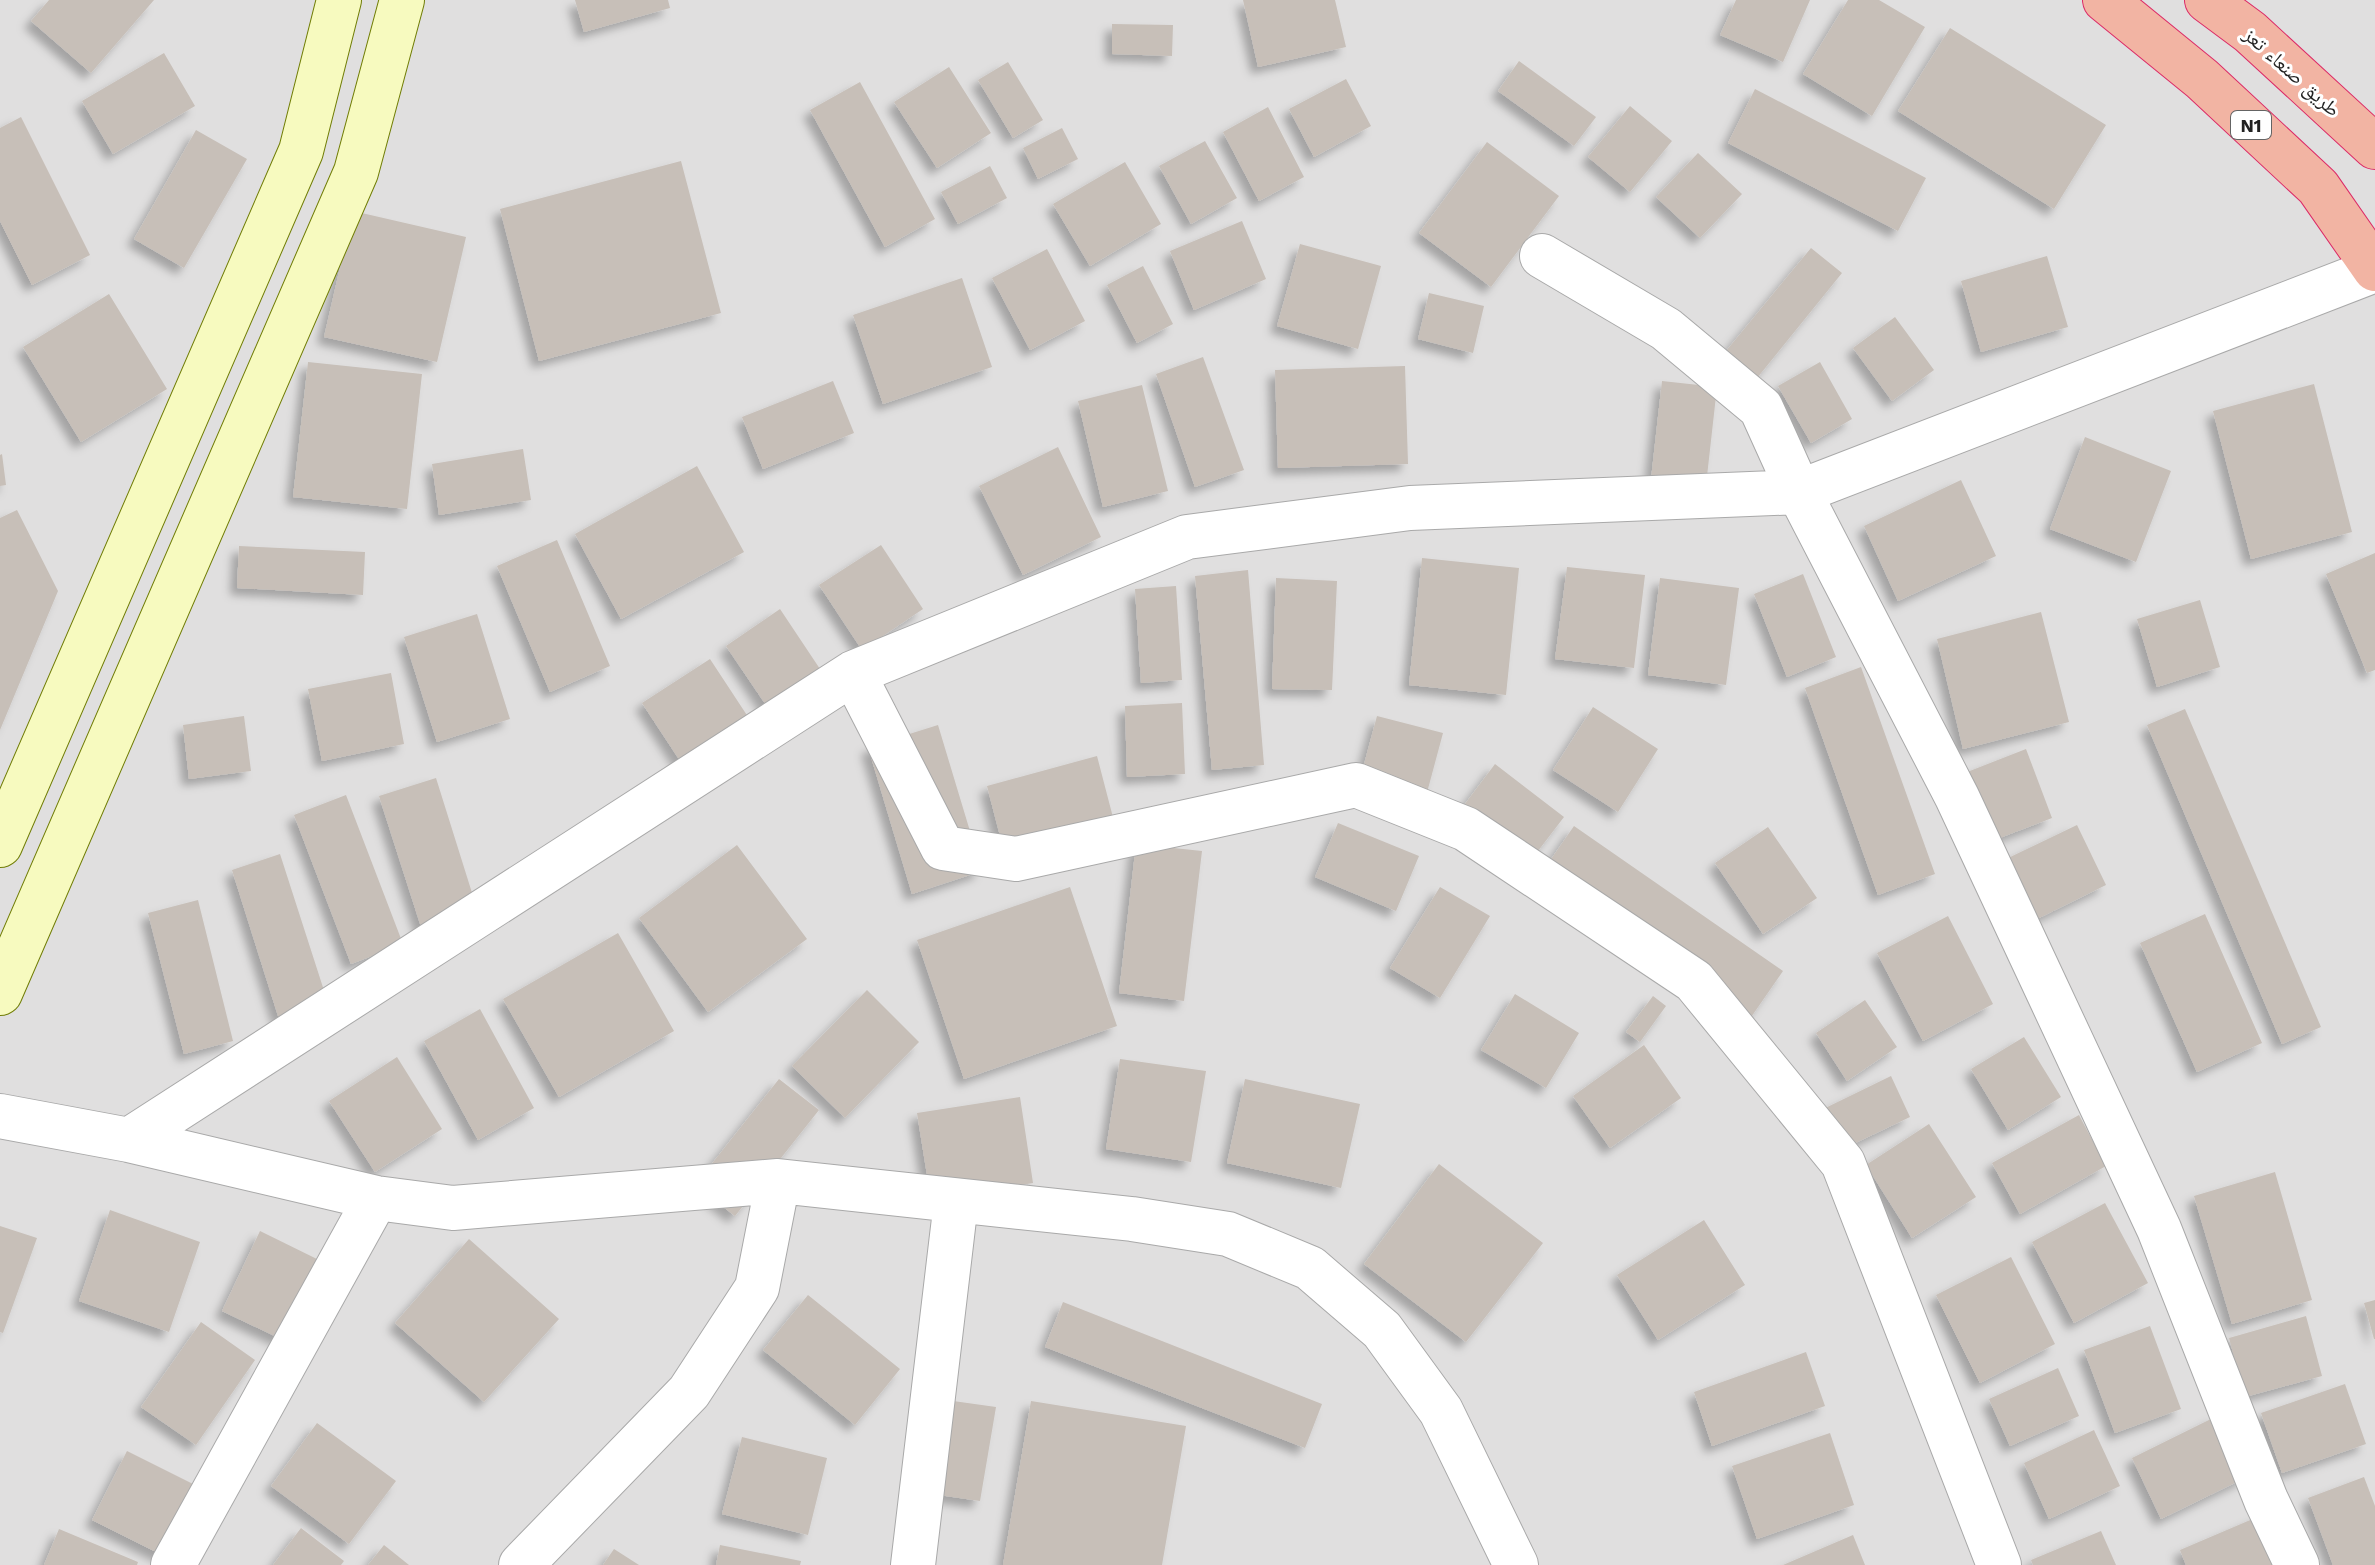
<svg xmlns="http://www.w3.org/2000/svg" width="2375" height="1565" font-family="'Work Sans','Noto Naskh Arabic',sans-serif">
<style>
.residential{fill:#e0dfdf}
.building{fill:#c7bfb8;filter:url(#shadow)}
.lines{fill:none;stroke-linecap:round;stroke-linejoin:round}
.minor-casing{stroke:#a9a9a9;stroke-width:46}
.secondary-casing{stroke:#707d05;stroke-width:46}
.trunk-casing{stroke:#dc2a67;stroke-width:46}
.minor{stroke:#fff;stroke-width:44}
.secondary{stroke:#f7fabf;stroke-width:44}
.trunk{stroke:#f2b4a3;stroke-width:44}
.labels{text-anchor:middle;dominant-baseline:central;stroke-width:6;stroke-linejoin:round;paint-order:stroke}
.shield{fill:#fff;stroke:#646464;stroke-width:2}
.shield-label{font-size:18px;font-weight:bold;fill:#222}
.street-label{font-size:20px;fill:#222;stroke:#fff}
</style>
<defs>
<filter id="shadow"><feDropShadow dx="-7" dy="7" stdDeviation="4" flood-color="#0004"/></filter>
</defs>
<rect width="100%" height="100%" fill="#f2efe9"/>
<path class="residential" d="M 0,0 L 2375,0 L 2375,1565 L 0,1565 Z"/>
<path class="building" d="M 49,0 L 154,0 L 91,73 L 31,21 Z
M 575,0 L 668,0 L 670,8 L 584,32 Z
M 1243,0 L 1335,0 L 1346,47 L 1258,67 Z
M 1736,0 L 1810,0 L 1783,62 L 1720,35 Z
M 1848,0 L 1879,0 L 1925,27 L 1872,116 L 1803,74 Z
M 1112,24 L 1173,25 L 1172,56 L 1112,54 Z
M 1950,28 L 2106,125 L 2054,209 L 1898,111 Z
M 164,53 L 195,106 L 113,154 L 82,101 Z
M 1519,61 L 1596,117 L 1574,146 L 1498,91 Z
M 1008,62 L 1043,120 L 1013,138 L 978,80 Z
M 949,67 L 991,133 L 937,168 L 894,102 Z
M 1346,79 L 1371,126 L 1314,157 L 1289,109 Z
M 860,82 L 935,219 L 885,247 L 810,110 Z
M 1755,89 L 1926,178 L 1898,231 L 1728,143 Z
M 1630,106 L 1672,141 L 1630,192 L 1588,157 Z
M 1268,107 L 1304,177 L 1259,201 L 1223,132 Z
M 21,117 L 90,255 L 32,285 L 0,221 L 0,128 Z
M 1062,128 L 1078,159 L 1038,179 L 1023,148 Z
M 196,130 L 247,159 L 184,268 L 134,239 Z
M 1205,141 L 1237,198 L 1191,224 L 1159,166 Z
M 1487,142 L 1559,196 L 1491,287 L 1419,233 Z
M 1698,153 L 1742,194 L 1700,238 L 1656,197 Z
M 681,161 L 721,313 L 539,361 L 500,209 Z
M 1125,162 L 1161,224 L 1090,266 L 1053,204 Z
M 990,166 L 1007,198 L 958,224 L 941,192 Z
M 353,211 L 466,237 L 437,362 L 324,337 Z
M 1242,221 L 1266,279 L 1194,310 L 1170,251 Z
M 1300,244 L 1381,266 L 1358,349 L 1277,326 Z
M 1811,248 L 1842,273 L 1753,383 L 1722,356 Z
M 1047,249 L 1085,321 L 1030,350 L 992,278 Z
M 2047,256 L 2068,327 L 1981,352 L 1961,281 Z
M 1143,266 L 1173,324 L 1137,343 L 1107,285 Z
M 962,278 L 992,367 L 883,404 L 853,315 Z
M 1429,293 L 1484,306 L 1473,353 L 1418,339 Z
M 109,294 L 167,389 L 81,442 L 23,347 Z
M 1895,317 L 1934,370 L 1892,401 L 1853,348 Z
M 1203,357 L 1244,470 L 1195,487 L 1156,374 Z
M 308,362 L 422,374 L 407,509 L 293,497 Z
M 1820,362 L 1852,419 L 1811,443 L 1778,386 Z
M 1405,366 L 1408,464 L 1278,468 L 1275,370 Z
M 833,381 L 854,433 L 763,469 L 742,417 Z
M 1662,381 L 1717,387 L 1705,494 L 1650,488 Z
M 2314,384 L 2352,532 L 2251,559 L 2213,411 Z
M 1142,385 L 1168,491 L 1103,507 L 1078,401 Z
M 2085,437 L 2171,471 L 2136,562 L 2050,529 Z
M 1058,447 L 1101,537 L 1023,575 L 979,486 Z
M 523,449 L 531,500 L 439,515 L 432,464 Z
M 2,454 L 6,485 L 0,486 L 0,455 Z
M 697,466 L 744,552 L 621,619 L 575,534 Z
M 1961,480 L 1996,556 L 1898,601 L 1864,526 Z
M 17,510 L 58,591 L 0,730 L 0,518 Z
M 557,540 L 610,666 L 550,692 L 497,566 Z
M 881,545 L 923,609 L 862,650 L 819,585 Z
M 239,546 L 365,552 L 363,595 L 237,588 Z
M 2375,553 L 2375,670 L 2367,673 L 2326,574 Z
M 1422,558 L 1519,568 L 1506,695 L 1409,685 Z
M 1567,567 L 1645,575 L 1634,668 L 1555,659 Z
M 1248,570 L 1264,765 L 1212,770 L 1195,576 Z
M 1803,574 L 1836,657 L 1787,677 L 1754,594 Z
M 1276,578 L 1337,581 L 1332,690 L 1272,689 Z
M 1660,578 L 1739,588 L 1726,685 L 1648,675 Z
M 1176,586 L 1182,680 L 1141,683 L 1135,589 Z
M 2200,600 L 2220,667 L 2157,687 L 2137,619 Z
M 780,609 L 824,675 L 770,711 L 726,646 Z
M 2041,612 L 2069,722 L 1963,749 L 1937,639 Z
M 477,614 L 510,719 L 437,742 L 404,637 Z
M 710,659 L 758,732 L 690,776 L 642,703 Z
M 1861,667 L 1935,874 L 1878,895 L 1805,688 Z
M 391,673 L 404,744 L 322,761 L 308,689 Z
M 1182,703 L 1185,774 L 1127,777 L 1125,706 Z
M 1593,707 L 1658,749 L 1618,812 L 1553,770 Z
M 2185,709 L 2321,1027 L 2282,1044 L 2147,725 Z
M 244,716 L 251,771 L 189,779 L 183,725 Z
M 1377,716 L 1443,733 L 1425,800 L 1359,783 Z
M 938,725 L 982,871 L 912,894 L 868,747 Z
M 2026,749 L 2052,818 L 1984,844 L 1957,776 Z
M 1097,756 L 1116,829 L 1006,859 L 987,786 Z
M 1495,764 L 1564,817 L 1528,864 L 1459,812 Z
M 436,778 L 478,912 L 422,930 L 379,796 Z
M 346,795 L 403,944 L 351,964 L 294,815 Z
M 1338,823 L 1419,856 L 1396,911 L 1315,877 Z
M 2077,825 L 2106,885 L 2031,922 L 2002,861 Z
M 1574,826 L 1783,971 L 1747,1023 L 1538,878 Z
M 1768,827 L 1817,898 L 1763,934 L 1715,863 Z
M 1136,844 L 1202,851 L 1184,1001 L 1119,993 Z
M 737,845 L 807,939 L 708,1012 L 639,918 Z
M 280,854 L 328,1003 L 279,1019 L 232,870 Z
M 1070,887 L 1117,1026 L 964,1079 L 917,940 Z
M 1440,887 L 1490,916 L 1440,998 L 1390,968 Z
M 198,900 L 233,1041 L 184,1054 L 148,913 Z
M 2205,914 L 2262,1043 L 2197,1072 L 2140,943 Z
M 1948,916 L 1993,1004 L 1923,1041 L 1877,953 Z
M 618,933 L 674,1031 L 559,1097 L 503,999 Z
M 867,990 L 919,1042 L 845,1118 L 792,1066 Z
M 1515,994 L 1579,1033 L 1546,1088 L 1481,1050 Z
M 1653,996 L 1666,1006 L 1640,1042 L 1626,1032 Z
M 1865,1000 L 1897,1047 L 1847,1081 L 1816,1033 Z
M 480,1009 L 534,1108 L 478,1140 L 424,1041 Z
M 2024,1037 L 2061,1097 L 2008,1130 L 1971,1069 Z
M 1644,1045 L 1681,1098 L 1610,1148 L 1573,1096 Z
M 397,1057 L 442,1129 L 375,1172 L 329,1101 Z
M 1120,1059 L 1206,1071 L 1191,1162 L 1106,1149 Z
M 1891,1076 L 1910,1117 L 1830,1155 L 1811,1115 Z
M 779,1079 L 819,1110 L 735,1216 L 695,1185 Z
M 1245,1079 L 1360,1104 L 1341,1188 L 1227,1163 Z
M 1020,1097 L 1033,1183 L 931,1200 L 917,1113 Z
M 2079,1115 L 2106,1166 L 2020,1214 L 1992,1163 Z
M 1929,1124 L 1976,1197 L 1912,1238 L 1866,1165 Z
M 1439,1164 L 1543,1243 L 1466,1342 L 1364,1264 Z
M 2275,1172 L 2312,1300 L 2232,1324 L 2194,1196 Z
M 2105,1203 L 2148,1283 L 2074,1323 L 2032,1242 Z
M 110,1210 L 200,1242 L 169,1332 L 79,1301 Z
M 1704,1220 L 1745,1285 L 1658,1340 L 1617,1275 Z
M 0,1226 L 37,1238 L 3,1333 L 0,1332 Z
M 260,1231 L 321,1261 L 283,1340 L 222,1311 Z
M 469,1239 L 559,1319 L 484,1402 L 395,1323 Z
M 2011,1257 L 2055,1344 L 1980,1383 L 1936,1295 Z
M 808,1295 L 900,1369 L 855,1425 L 763,1350 Z
M 2375,1300 L 2375,1339 L 2374,1339 L 2364,1303 Z
M 1063,1302 L 1322,1404 L 1305,1448 L 1045,1347 Z
M 2306,1316 L 2322,1376 L 2245,1397 L 2229,1338 Z
M 201,1322 L 255,1360 L 196,1445 L 141,1407 Z
M 2150,1326 L 2181,1409 L 2115,1433 L 2084,1350 Z
M 1806,1352 L 1825,1406 L 1712,1446 L 1694,1392 Z
M 2058,1368 L 2079,1416 L 2010,1446 L 1989,1399 Z
M 2345,1384 L 2366,1444 L 2282,1473 L 2261,1413 Z
M 946,1400 L 996,1407 L 980,1501 L 932,1494 Z
M 1031,1401 L 1186,1426 L 1162,1565 L 1003,1565 Z
M 2217,1416 L 2247,1477 L 2161,1519 L 2132,1458 Z
M 317,1423 L 396,1481 L 349,1544 L 271,1486 Z
M 2094,1430 L 2120,1486 L 2049,1519 L 2024,1463 Z
M 1830,1433 L 1854,1505 L 1757,1539 L 1732,1466 Z
M 742,1437 L 827,1458 L 808,1535 L 722,1514 Z
M 127,1451 L 203,1489 L 168,1558 L 92,1520 Z
M 2364,1477 L 2375,1506 L 2375,1565 L 2333,1565 L 2308,1498 Z
M 2262,1515 L 2283,1565 L 2186,1565 L 2180,1550 Z
M 301,1528 L 344,1561 L 341,1565 L 273,1565 Z
M 59,1529 L 138,1562 L 137,1565 L 44,1565 Z
M 2101,1531 L 2116,1565 L 2033,1565 L 2031,1560 Z
M 1853,1535 L 1865,1565 L 1783,1565 Z
M 384,1545 L 409,1565 L 368,1565 Z
M 720,1545 L 801,1561 L 800,1565 L 716,1565 Z
M 614,1549 L 639,1565 L 603,1565 Z"/>
<g class="lines">
<g class="minor-casing">
<path id="minor" d="M 1542,256 L 1666,329 L 1761,408 L 1799,492 L 1957,797 L 2159,1229 L 2266,1500 L 2297,1565
M 853,673 L 943,848 L 1016,859 L 1356,785 L 1466,829 L 1694,981 L 1843,1163 L 1999,1565
M 0,1116 L 129,1140 L 376,1198 L 453,1208 L 778,1181 L 1132,1219 L 1228,1234 L 1310,1268 L 1382,1330 L 1441,1411 L 1516,1565
M 129,1140 L 853,673 L 1187,537 L 1410,508 L 1799,492 L 2375,270
M 173,1565 L 376,1198
M 521,1565 L 689,1392 L 757,1288 L 778,1181
M 913,1565 L 956,1202"/>
</g>
<g class="secondary-casing">
<path id="secondary" d="M 0,845 L 301,151 L 339,0
M 0,993 L 356,172 L 402,0"/>
</g>
<g class="trunk-casing">
<path id="trunk" d="M 2105,0 L 2202,79 L 2318,187 L 2375,269
M 2207,0 L 2250,32 L 2375,147"/>
</g>
<use href="#minor" class="minor"/>
<use href="#secondary" class="secondary"/>
<use href="#trunk" class="trunk"/>
</g>
<g class="labels">
<rect class="shield" x="2231" y="111" width="40" height="28" rx="6"/>
<g class="shield-label">
<text x="2251" y="125">N1</text>
</g>
<g class="street-label">
<text transform="translate(2292 72) rotate(42)">طريق صنعاء تعز</text>
</g>
</g>
</svg>
